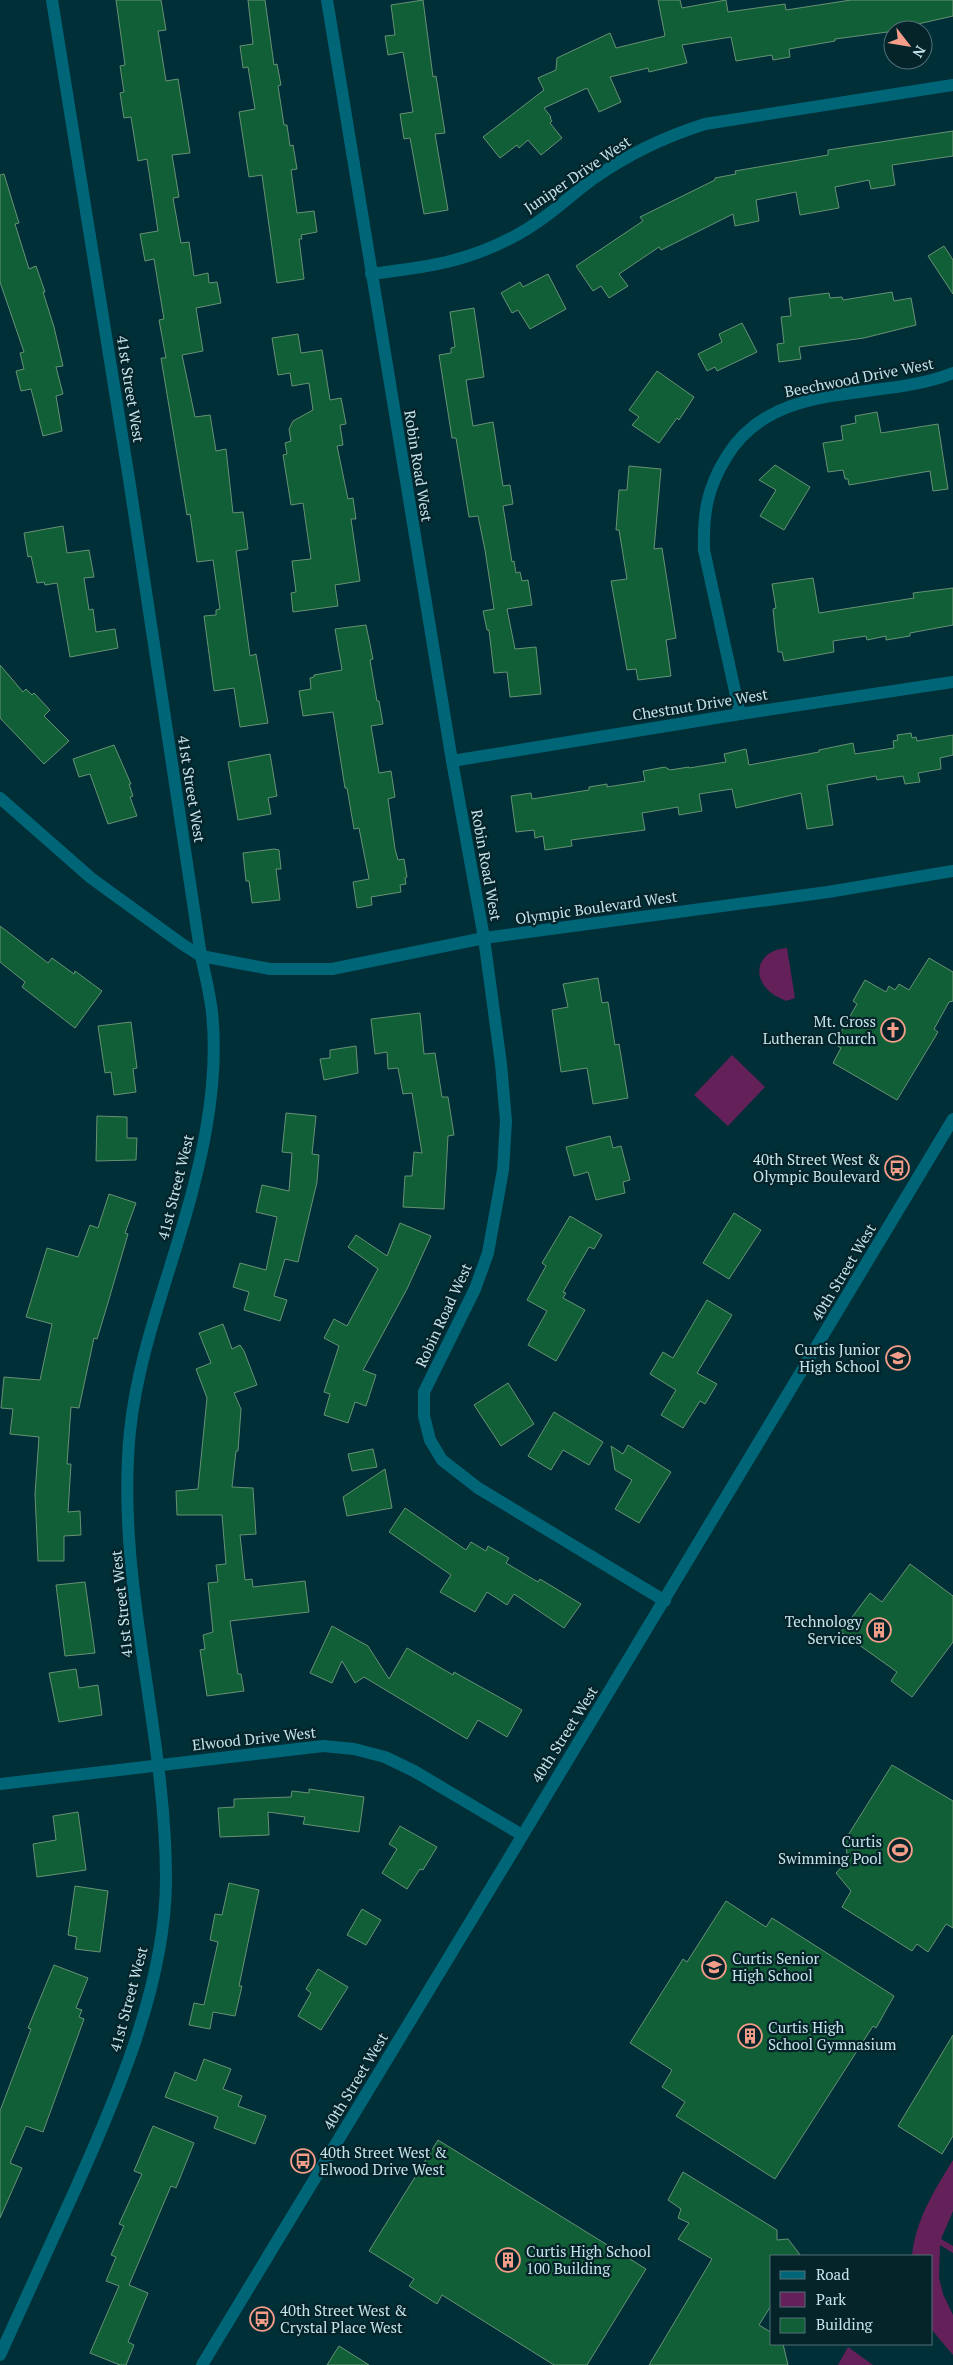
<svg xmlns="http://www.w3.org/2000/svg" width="953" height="2365" font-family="'PT Serif',serif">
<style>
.green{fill:#642059}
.building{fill:#115f37;stroke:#679175}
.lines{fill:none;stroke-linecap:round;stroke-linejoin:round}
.minor{stroke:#067;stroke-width:12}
.labels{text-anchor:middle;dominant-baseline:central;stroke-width:4.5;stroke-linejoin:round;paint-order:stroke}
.street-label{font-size:15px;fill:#c7e3ea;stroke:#04242a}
.poi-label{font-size:15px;fill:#c7e3ea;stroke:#04242a;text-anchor:end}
</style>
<rect width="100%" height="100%" fill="#002f38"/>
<g class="green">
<path d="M787,948L795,998L786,1001C780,998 773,995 769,991C749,972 762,949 787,948Z"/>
<path d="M732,1055L765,1087L728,1126L694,1095Z"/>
<path d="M953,2160V2211L941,2239L953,2246V2253L940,2245L939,2278L943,2294L953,2315V2355L932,2330V2256H912C916,2219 934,2191 953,2160Z"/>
<path d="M848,2347L873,2365H838Z"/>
</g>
<g class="building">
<path d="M116,0H161L166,30L158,31L166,81L178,79L190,153L172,155L179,197L173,198L181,243L189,242L194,276L208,273L209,283L217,282L221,303L196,308L203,351L182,355L195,417L210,415L216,451L226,449L233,513L243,512L248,549L236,551L250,656L256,654L268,723L240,727L234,688L214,691L204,616L216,615V610L220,609L213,560L197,562L190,514L187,515L161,358H166L159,320L164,319L154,259L145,261L140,234L158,231L147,159L138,161L131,117L124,118L120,93L124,92L120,66L125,65Z"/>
<path d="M248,0H265L274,65L277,64L281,85L278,86L284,125H287L290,146L293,145L297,169L291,170L297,213L314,211L317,232L301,235L302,239H299L304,279L277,283L262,175L249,177L239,112L255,109L248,67L243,68L240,46L253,44Z"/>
<path d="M423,0L433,77L436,76L445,133L435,134L448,210L424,214L410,138L404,139L400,114L413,112L403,52L388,55L385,36L395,35L391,5Z"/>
<path d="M658,0H680L682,8L726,0L728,12L785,4L786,10L851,0H953V16L909,26L910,29L835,39V41L789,49L790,57L773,60L772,55L736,61L731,37L682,45L687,63L649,72L648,68L610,77L621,102L599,112L587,88L544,108L551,117L550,118L552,121L550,123L562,138L541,155L528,140L519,148L517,145L500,158L483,137L544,90L538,78L556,70L557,58L610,33L616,48L665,36Z"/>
<path d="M953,131V156L892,165L895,185L871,189L869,180L835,187L839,208L800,215L796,192L756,200L759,221L735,226L733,214L661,250L659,247L619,274L628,286L609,298L601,286L593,291L576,266L643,221L640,217L715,180V178L736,174L735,171L828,155V150Z"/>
<path d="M4,174L19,223L15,224L29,269L36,266L45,292H43L54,327L63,366L56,367L63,394L56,396L62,431L43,436L31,389L21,391L16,371L24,369L20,353L24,352L0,282V175Z"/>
<path d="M944,246L953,260V294L928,256Z"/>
<path d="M548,274L566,309L530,329L518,310L512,313L501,293L520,282L523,287Z"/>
<path d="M892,292L894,301L911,298L916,325L864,338L799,347L801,359L779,362L777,344L784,343L781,317L791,316L789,298L829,293L830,298L842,297L843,300Z"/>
<path d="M474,308L484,377L466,380L473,426L493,422L503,486L510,485L513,504L503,506L512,562L514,561L516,573L520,572L522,581L528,580L532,605L507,609L515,649L536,647L541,694L510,697L507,672L494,673L489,630H487L483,611L494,609L485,550L478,516L469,517L456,438H452L439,355L451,353V348L455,347L450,312Z"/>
<path d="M742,323L757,352L717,371L715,367L707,371L698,354L722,342L719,334Z"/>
<path d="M298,334L301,353L322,350L330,400L341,398L346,424L340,425L343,445L337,446L348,499L353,498L356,519H351L360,581L335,585L338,606L293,612L291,593L296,592L292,561L311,559L303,503L291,505L283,455L287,454L285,443L291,441L289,429L293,421L313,410L309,383L292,386L290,373L278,375L272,338Z"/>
<path d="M657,371L694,397L679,420L677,418L659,443L632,425L639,417L629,410Z"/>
<path d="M877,412L881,433L938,424L948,489L933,491L930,471L849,485L848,479H845L843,470L828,472L823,443L843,440L841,426L856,423L855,416Z"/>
<path d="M775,465L810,487L784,530L760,516L776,490L759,480Z"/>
<path d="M629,466L661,469L654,549L662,548L676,638L666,640L671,676L638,680L636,669L627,670L611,581L627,579L619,530H616L619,490H627Z"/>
<path d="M63,526L67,553L89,550L94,577L84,578L89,610L93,609L96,632L115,629L118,648L70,657L57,583L45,585L44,582L37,583L31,556L28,557L24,533Z"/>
<path d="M813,578L819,613L914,598L913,593L953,588V625L910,633V636L886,640V636L867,640L866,636L833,641L834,652L784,661L782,652H778L775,629L773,609L776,608L772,584Z"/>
<path d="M366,625L373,659L370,660L377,701H379L383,724L371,726L379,773L391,771L395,797L388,799L395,849L398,860L404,859L407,877L405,878L406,884L400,885L401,892L371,897L372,905L357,908L353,882L369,879L359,828L354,829L347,788H345L333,712L303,716L299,691L311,689L310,678L314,677V675L342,670L335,629Z"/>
<path d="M0,665L23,692L26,689L32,695L34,693L50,710L44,716L69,741L44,764L0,718Z"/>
<path d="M911,733L912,738L916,737L917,741L953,735V755L940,758L941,769L918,773L920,782L905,784L903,776L877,780L876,776L827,785L833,825L807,829L801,793L736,808L732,789L699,794L702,811L679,815L678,807L642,813L645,830L571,840L572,846L545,850L543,836L535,838L534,830L516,832L511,796L531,793L532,799L589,790V787L607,784V787L645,781L643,771L665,767L670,770L689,767V768L726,762L724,754L746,749L749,765L819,752V750L853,743L855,754L894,748L893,741L898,740L897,735Z"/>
<path d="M114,745L131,784H129L133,796L130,797L137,816L108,824L90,774L79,777L73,759Z"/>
<path d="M270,754L277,796L268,798L271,814L238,820L228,762Z"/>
<path d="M274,849L279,850L281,869H276L280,900L252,903L249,881H246L243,853Z"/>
<path d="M0,926L48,963L52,958L74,974L75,971L102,991L75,1028L22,987L25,982L0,962Z"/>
<path d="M929,958L953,972V1001L949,1002L934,1029L938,1032L897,1100L833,1063L841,1048L834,1044L857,1004L853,1001L865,980L886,992L889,986L895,990L899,984L909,990Z"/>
<path d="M598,978L602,1003L608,1002L615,1045L619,1044L628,1098L593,1104L587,1068L561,1072L552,1010L568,1007L563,984Z"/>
<path d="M420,1013L424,1054L435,1053L442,1097H448L454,1135L448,1136L444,1209L403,1207L405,1176H412L414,1152L422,1153L412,1093L403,1094L398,1068L388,1069L387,1052L375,1054L371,1019Z"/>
<path d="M131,1022L137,1068L133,1069L136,1092L114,1095L111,1072L105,1073L98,1026Z"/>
<path d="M356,1046L358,1073L324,1080L320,1059L330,1058V1050Z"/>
<path d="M286,1113L316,1116L312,1154L319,1155L317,1182L298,1262L285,1259L274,1296L287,1300L280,1321L244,1310L249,1292L233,1287L240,1263L266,1270L277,1217L256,1212L262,1185L289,1191L292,1153L282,1152Z"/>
<path d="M97,1116L127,1117V1138H137L136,1160L96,1161Z"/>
<path d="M610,1136L613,1148L621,1146L630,1180L623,1182L625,1193L596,1200L588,1172L574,1176L566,1147Z"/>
<path d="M109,1194L136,1203L125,1233L128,1234L107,1306L97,1339L94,1338L79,1408L71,1407L67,1464H71L68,1512L80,1511L81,1535L64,1536V1561H38L35,1494L39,1437L10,1434L13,1409L1,1408L4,1377L40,1380L52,1324L26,1317L47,1248L78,1257L90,1225L98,1228Z"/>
<path d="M734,1213L761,1230L729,1279L703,1263Z"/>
<path d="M570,1216L602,1235L594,1249L589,1247L563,1292L566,1293L563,1298L585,1310L556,1361L528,1345L547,1311L527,1300L546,1266L542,1263Z"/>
<path d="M400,1223L431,1236L407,1289L363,1370L376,1375L366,1406L355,1402L348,1423L324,1415L330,1394L324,1392L339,1346L324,1338L334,1319L347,1326L378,1269L348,1247L356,1235L387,1256Z"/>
<path d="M707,1300L732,1315L697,1373L717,1384L705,1404L700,1401L683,1428L661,1415L676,1390L650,1374L663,1352L673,1358Z"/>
<path d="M223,1324L232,1349L240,1345L244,1351L257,1385L234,1393L241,1409L238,1451H236L232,1487L253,1488L256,1534L240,1535L245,1580L252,1579L253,1587L305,1581L309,1612L230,1621L238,1674H241L244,1691L207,1696L200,1650L205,1649L203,1635L213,1632L208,1583L218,1582L216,1565L226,1564L222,1515H177L176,1491L198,1489L207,1398L196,1369L211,1363L199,1333Z"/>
<path d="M508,1383L534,1424L501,1446L474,1405Z"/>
<path d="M554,1412L603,1442L589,1465L563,1450L551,1470L528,1456Z"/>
<path d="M628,1445L671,1472L639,1523L615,1509L632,1480L615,1470L611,1446L623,1454Z"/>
<path d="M373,1449L377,1467L352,1471L348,1454Z"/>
<path d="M385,1469L392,1508L347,1516L343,1497Z"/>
<path d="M405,1508L466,1550L471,1542L486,1551L488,1546L509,1558L506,1563L538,1582L540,1579L581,1604L564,1628L514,1594L507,1605L487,1592L475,1612L440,1592L451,1575L389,1532Z"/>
<path d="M910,1564L953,1596V1642L912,1697L891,1681L897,1672L841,1632L870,1593L882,1602Z"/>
<path d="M85,1582L95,1653L65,1656L56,1585Z"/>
<path d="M332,1626L368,1646L389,1679L407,1648L453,1675L454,1672L522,1710L507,1737L478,1720L467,1739L364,1677L355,1683L342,1661L332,1683L310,1673Z"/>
<path d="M76,1669L79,1688L98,1685L102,1715L59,1722L49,1673Z"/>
<path d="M892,1765L953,1801V1928L946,1924L928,1952L917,1944L912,1951L842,1907L851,1891L836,1873L848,1860L845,1840Z"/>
<path d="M309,1789L364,1797L359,1832L303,1824L305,1817L268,1812L269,1835L220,1837L218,1808L234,1807V1799L291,1797L292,1791L309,1793Z"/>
<path d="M78,1812L86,1870L37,1877L33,1844L56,1840L53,1816Z"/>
<path d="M400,1826L437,1847L423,1870L420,1869L407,1889L382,1873L397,1849L389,1844Z"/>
<path d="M229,1883L259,1890L239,1986H242L235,2016L213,2012L210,2029L189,2025L194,2003L204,2005L218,1942L210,1940L215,1914L222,1915Z"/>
<path d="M75,1886L108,1891L100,1952L75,1949L77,1937L68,1935Z"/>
<path d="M726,1901L766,1927L772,1918L894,1996L876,2028L873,2026L775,2179L676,2116L685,2102L662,2087L672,2070L630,2043L683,1959L687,1962Z"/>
<path d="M362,1909L381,1920L366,1945L347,1935Z"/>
<path d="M54,1965L88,1978L76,2008L82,2010L79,2017L84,2019L43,2132L26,2126L10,2163L22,2168L0,2218V2111L31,2029L28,2028Z"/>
<path d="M318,1969L348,1987L321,2030L298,2016L311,1993L306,1989Z"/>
<path d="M953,2035V2136L942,2154L898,2126Z"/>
<path d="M204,2059L231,2069L223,2089L242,2096L238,2106L266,2116L255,2144L214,2128L218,2117L165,2097L175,2072L196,2081Z"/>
<path d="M153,2126L194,2143L176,2188L171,2186L129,2285L148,2293L128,2342L134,2345L126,2365H120L90,2353L119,2286L106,2281L116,2257L111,2255L124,2226L119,2224L142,2174L134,2171Z"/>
<path d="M438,2140L646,2269L587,2365H554L442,2295L437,2304L409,2286L414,2279L369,2251Z"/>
<path d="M683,2172L777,2230V2240L788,2239L801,2256H772V2304L759,2325L772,2333V2344H783L788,2365H649L712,2259L678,2239L689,2223L678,2218L681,2209L668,2200Z"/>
<path d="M339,2346L369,2365H327Z"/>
</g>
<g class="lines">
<g class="minor">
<path d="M327,0L452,761L484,938L501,1064L506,1121L503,1170L488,1253L475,1289L424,1392V1416L430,1440L442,1460L478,1488L665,1601"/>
<path d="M371,274C425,267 464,263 513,237C543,222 567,198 593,179C628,154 664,137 705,124L953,85"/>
<path d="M740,714L704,550C703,513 707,488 727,456C776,377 878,403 953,373"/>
<path d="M452,761L740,714L953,682"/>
<path d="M0,798L91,878L182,944L201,956L270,969H332L484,938L828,892L953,871"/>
<path d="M0,1784L323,1746L354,1749L385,1757L414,1771L522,1835"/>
<path d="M0,2355C25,2300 50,2245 75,2190C117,2096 166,1983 166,1879C166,1728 115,1581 130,1431C137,1365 159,1304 178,1241C200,1170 220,1088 212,1013C210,994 205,974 201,956L129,479L52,0"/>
<path d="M202,2365C453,1950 705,1536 953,1119"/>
</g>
</g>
<defs>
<g id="church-ring" transform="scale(1.25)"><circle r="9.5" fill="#04242a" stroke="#f49e89" stroke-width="1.5"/><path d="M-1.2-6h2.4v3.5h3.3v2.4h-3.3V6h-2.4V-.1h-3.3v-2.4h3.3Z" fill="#f49e89"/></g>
<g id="bus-ring" transform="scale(1.25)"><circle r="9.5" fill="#04242a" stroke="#f49e89" stroke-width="1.5"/><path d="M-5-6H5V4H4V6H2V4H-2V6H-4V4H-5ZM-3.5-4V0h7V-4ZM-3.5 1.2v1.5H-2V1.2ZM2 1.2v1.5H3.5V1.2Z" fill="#f49e89"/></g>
<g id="school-ring" transform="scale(1.25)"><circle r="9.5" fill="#04242a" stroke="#f49e89" stroke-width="1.5"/><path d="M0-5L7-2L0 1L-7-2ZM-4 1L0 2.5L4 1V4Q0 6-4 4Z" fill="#f49e89"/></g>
<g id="building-ring" transform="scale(1.25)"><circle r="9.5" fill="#04242a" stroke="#f49e89" stroke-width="1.5"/><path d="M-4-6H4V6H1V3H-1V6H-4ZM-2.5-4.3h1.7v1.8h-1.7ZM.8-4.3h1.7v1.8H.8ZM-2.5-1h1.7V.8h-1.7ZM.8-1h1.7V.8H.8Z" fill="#f49e89"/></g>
<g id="stadium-ring" transform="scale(1.25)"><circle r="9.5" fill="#04242a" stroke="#f49e89" stroke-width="1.5"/><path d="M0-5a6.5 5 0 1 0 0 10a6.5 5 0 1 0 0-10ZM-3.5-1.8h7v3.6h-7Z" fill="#f49e89"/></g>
</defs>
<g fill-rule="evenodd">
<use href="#church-ring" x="893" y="1030"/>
<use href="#bus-ring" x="897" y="1168"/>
<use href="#school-ring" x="898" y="1358"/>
<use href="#building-ring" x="879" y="1630"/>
<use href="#stadium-ring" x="900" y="1850"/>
<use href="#school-ring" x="714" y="1967"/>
<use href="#building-ring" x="750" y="2036"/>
<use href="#bus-ring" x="303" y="2161"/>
<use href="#building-ring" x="508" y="2260"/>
<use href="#bus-ring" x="262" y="2319"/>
</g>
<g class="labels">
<g class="street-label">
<text transform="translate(577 174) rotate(-34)">Juniper Drive West</text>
<text transform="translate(859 377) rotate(-11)">Beechwood Drive West</text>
<text transform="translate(131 389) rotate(81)">41st Street West</text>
<text transform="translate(419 466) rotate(81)">Robin Road West</text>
<text transform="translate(700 704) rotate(-9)">Chestnut Drive West</text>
<text transform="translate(192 789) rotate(81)">41st Street West</text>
<text transform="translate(487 865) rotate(80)">Robin Road West</text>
<text transform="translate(596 907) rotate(-8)">Olympic Boulevard West</text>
<text transform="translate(175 1187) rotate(-76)">41st Street West</text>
<text transform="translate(843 1272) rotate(-59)">40th Street West</text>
<text transform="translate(443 1315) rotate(-65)">Robin Road West</text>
<text transform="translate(121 1604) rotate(-96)">41st Street West</text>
<text transform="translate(564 1734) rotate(-58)">40th Street West</text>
<text transform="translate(254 1738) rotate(-6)">Elwood Drive West</text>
<text transform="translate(128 1999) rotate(-75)">41st Street West</text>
<text transform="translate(355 2081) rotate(-59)">40th Street West</text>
</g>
<g class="poi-label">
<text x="876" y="1021">Mt. Cross<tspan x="876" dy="17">Lutheran Church</tspan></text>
<text x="880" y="1159">40th Street West &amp;<tspan x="880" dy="17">Olympic Boulevard</tspan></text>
<text x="880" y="1349">Curtis Junior<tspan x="880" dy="17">High School</tspan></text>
<text x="862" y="1621">Technology<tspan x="862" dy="17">Services</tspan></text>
<text x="882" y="1841">Curtis<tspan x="882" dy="17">Swimming Pool</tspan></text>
<text x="732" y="1958" text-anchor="start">Curtis Senior<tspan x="732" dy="17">High School</tspan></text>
<text x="768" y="2027" text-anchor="start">Curtis High<tspan x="768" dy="17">School Gymnasium</tspan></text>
<text x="320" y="2152" text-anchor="start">40th Street West &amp;<tspan x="320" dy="17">Elwood Drive West</tspan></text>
<text x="526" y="2251" text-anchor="start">Curtis High School<tspan x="526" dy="17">100 Building</tspan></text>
<text x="280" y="2310" text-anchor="start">40th Street West &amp;<tspan x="280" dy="17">Crystal Place West</tspan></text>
</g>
</g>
<rect x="770" y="2255" width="162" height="90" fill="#04242a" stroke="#527077"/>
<rect x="780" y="2271" width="25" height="8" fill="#006677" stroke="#527077"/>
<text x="816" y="2280" font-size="15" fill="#c7e3ea">Road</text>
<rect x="780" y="2292" width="25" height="15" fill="#642059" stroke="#527077"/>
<text x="816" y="2305" font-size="15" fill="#c7e3ea">Park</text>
<rect x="780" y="2318" width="25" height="15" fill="#115f37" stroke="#527077"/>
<text x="816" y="2330" font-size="15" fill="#c7e3ea">Building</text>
<g transform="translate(908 45) rotate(121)"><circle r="24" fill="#04242a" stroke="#527077"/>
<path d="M0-4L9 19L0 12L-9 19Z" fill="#f49e89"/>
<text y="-8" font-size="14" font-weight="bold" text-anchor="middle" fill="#c7e3ea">N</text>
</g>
</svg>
